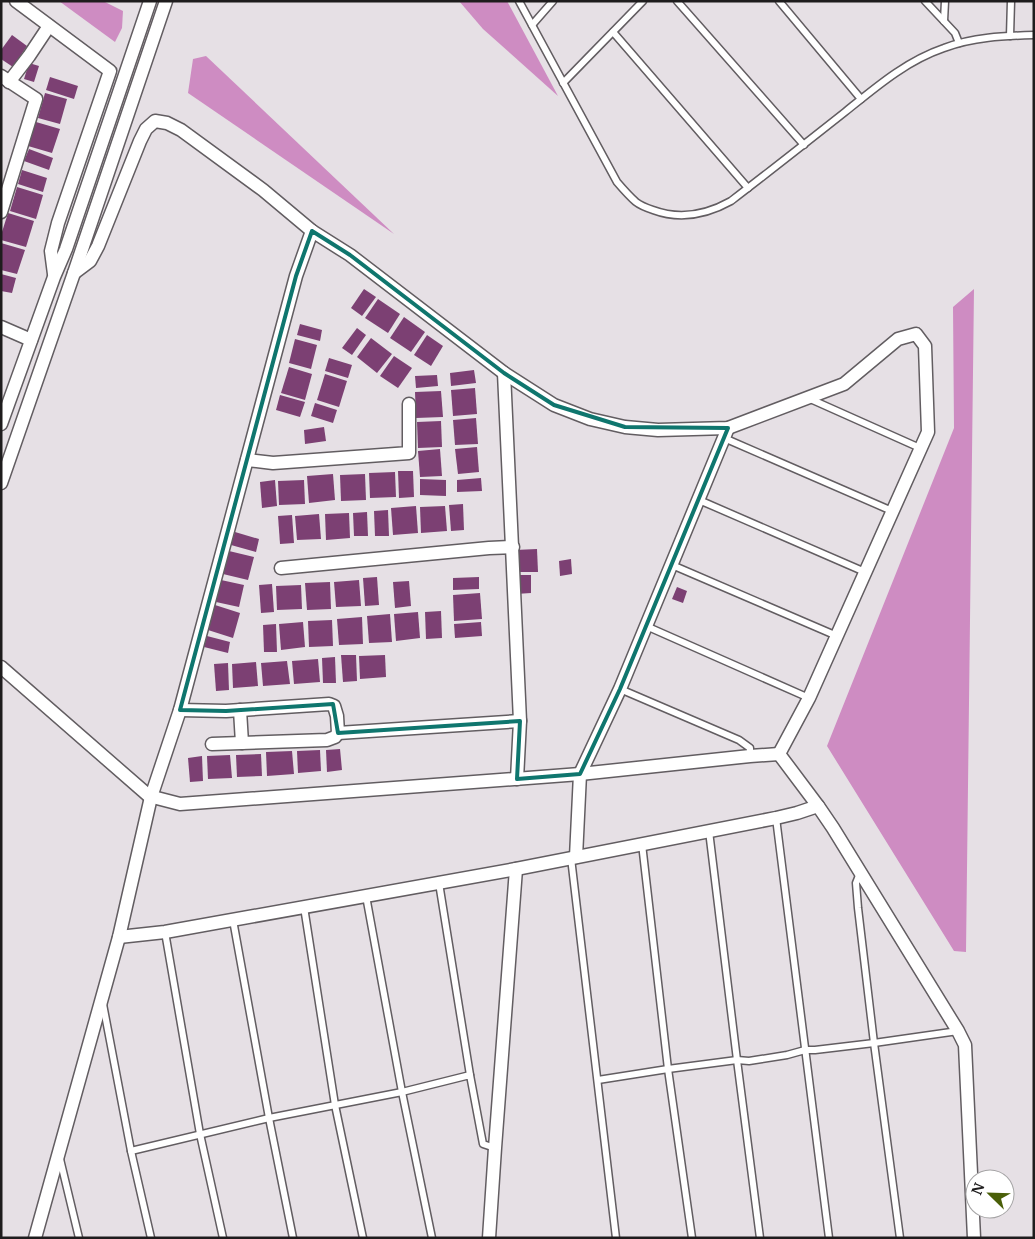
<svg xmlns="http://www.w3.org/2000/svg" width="1035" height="1239" font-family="Merriweather,serif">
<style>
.water{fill:#ce8cc2}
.building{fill:#7c4073}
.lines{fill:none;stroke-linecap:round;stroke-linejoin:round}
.service-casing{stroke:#625d61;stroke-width:9}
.minor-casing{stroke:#625d61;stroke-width:15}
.service{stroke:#fff;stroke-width:6}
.minor{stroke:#fff;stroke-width:12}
.marked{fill:none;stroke:#0f766e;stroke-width:4;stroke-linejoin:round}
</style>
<rect width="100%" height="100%" fill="#e6e0e5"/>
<g class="water">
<path d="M59,1H103L123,11L122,28L115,42Z"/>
<path d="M459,1H507L558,96L483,29Z"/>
<path d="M206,56L394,234L188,93L193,59Z"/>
<path d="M974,289L966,952L954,951L827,746L954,428L953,307Z"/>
</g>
<g class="building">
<path d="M12,35L27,46L13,67L1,59V50Z"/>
<path d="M29,63L39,66L34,82L24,79Z"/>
<path d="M50,77L78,86L74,99L46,90Z"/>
<path d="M45,93L67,99L60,124L38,118Z"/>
<path d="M36,122L60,129L52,153L28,146Z"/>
<path d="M29,149L53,158L49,170L24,161Z"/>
<path d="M22,170L47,178L43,192L18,184Z"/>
<path d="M17,187L43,195L36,219L10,211Z"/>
<path d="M8,213L34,221L26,247L1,240V235Z"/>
<path d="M1,243L25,250L17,274L1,270Z"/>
<path d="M1,274L16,278L12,293L1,291Z"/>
<path d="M364,289L376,297L362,316L351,308Z"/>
<path d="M378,299L400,314L388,333L365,318Z"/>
<path d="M404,317L425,332L411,352L390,338Z"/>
<path d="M300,324L322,330L320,341L297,335Z"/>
<path d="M357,328L366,335L352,355L342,348Z"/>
<path d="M427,335L443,346L431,366L414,355Z"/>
<path d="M371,338L392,354L377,373L357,357Z"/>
<path d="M295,339L317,345L311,369L289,363Z"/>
<path d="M394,356L412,368L398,388L380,376Z"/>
<path d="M329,358L352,365L348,378L325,371Z"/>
<path d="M289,367L312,374L305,400L281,393Z"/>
<path d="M474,370L476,383L451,386L450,373Z"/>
<path d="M325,374L347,381L339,407L317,400Z"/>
<path d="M437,375L438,386L416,388L415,376Z"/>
<path d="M475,388L477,414L453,416L451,390Z"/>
<path d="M441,391L443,417L416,418L415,392Z"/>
<path d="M280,395L305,402L300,417L276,410Z"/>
<path d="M315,403L337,410L333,423L311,416Z"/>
<path d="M476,418L478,444L455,445L453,420Z"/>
<path d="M441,421L442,447L418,448L417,422Z"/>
<path d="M324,427L326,441L305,444L304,430Z"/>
<path d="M477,447L479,472L458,474L455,449Z"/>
<path d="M440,449L442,476L420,477L418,451Z"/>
<path d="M398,471H413L414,497L399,498Z"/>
<path d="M395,472L396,497L370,498L369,473Z"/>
<path d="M333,474L335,500L309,503L307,476Z"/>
<path d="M365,474L366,500L341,501L340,475Z"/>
<path d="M481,478L482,491L457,492V480Z"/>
<path d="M420,479L446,480V496L420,495Z"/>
<path d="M275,480L277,506L262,508L260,482Z"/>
<path d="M304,480L305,504L279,505L278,481Z"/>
<path d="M463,504L464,530L451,531L449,505Z"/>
<path d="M416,506L418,533L393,535L391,508Z"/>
<path d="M445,506L447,531L421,533L420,507Z"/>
<path d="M388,510L389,536H375L374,511Z"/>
<path d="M367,512L368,536H354L353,513Z"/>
<path d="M349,513L350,538L326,540L325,514Z"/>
<path d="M319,514L321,539L297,540L295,516Z"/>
<path d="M292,515L294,543L280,544L278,516Z"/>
<path d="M235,532L259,539L256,552L231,545Z"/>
<path d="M537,549L538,572H515V550Z"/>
<path d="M229,551L254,557L248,580L223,574Z"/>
<path d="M571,559L572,574L560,576L559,561Z"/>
<path d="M516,575H531V593L516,594Z"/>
<path d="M377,577L379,605L365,606L363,578Z"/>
<path d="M479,577V589L453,590V578Z"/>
<path d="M221,580L244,585L239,607L216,602Z"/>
<path d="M359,580L361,606L336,607L334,582Z"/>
<path d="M409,581L411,606L395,608L393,582Z"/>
<path d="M330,582L331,609L307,610L305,583Z"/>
<path d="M272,584L274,612L261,613L259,585Z"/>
<path d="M301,585L302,609L277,610L276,586Z"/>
<path d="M677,587L687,591L683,603L672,599Z"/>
<path d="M480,593L482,619L454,621L453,595Z"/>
<path d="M215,605L240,613L233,638L208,630Z"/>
<path d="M441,611L442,638L426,639L425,612Z"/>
<path d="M418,612L420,638L396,641L394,614Z"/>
<path d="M390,614L392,642L369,643L367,616Z"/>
<path d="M362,617L363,644L339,645L337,619Z"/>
<path d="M332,620L333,646L309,647L308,621Z"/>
<path d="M303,622L305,647L281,650L279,624Z"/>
<path d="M481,622L482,636L455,638L454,624Z"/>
<path d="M276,624L277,652H264L263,625Z"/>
<path d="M207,636L230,642L228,653L204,647Z"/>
<path d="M341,655H356L357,681L343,682Z"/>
<path d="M385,655L386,677L360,679L359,656Z"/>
<path d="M335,657L336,683H323L322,658Z"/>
<path d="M318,659L320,682L294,684L292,661Z"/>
<path d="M287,661L290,684L263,686L261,663Z"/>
<path d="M256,662L258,686L233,688L232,664Z"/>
<path d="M228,663L229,690L216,691L214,664Z"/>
<path d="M340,749L342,770L327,772L326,750Z"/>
<path d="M320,750L321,771L298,773L297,751Z"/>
<path d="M292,751L294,774L267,776L266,752Z"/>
<path d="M261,754L262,776L237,777L236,755Z"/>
<path d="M230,755L232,778L208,779L207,756Z"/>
<path d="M202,756L203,781L190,782L188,758Z"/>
</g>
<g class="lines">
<g class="service-casing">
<g id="service">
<path d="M519,1L617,182C623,189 629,196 636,202C641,206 647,208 653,210C680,220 706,215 731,201C769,172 807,142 845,112C876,87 906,61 944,48C973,37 1003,36 1034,35"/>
<path d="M677,1L804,145"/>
<path d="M779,1L861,99"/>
<path d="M925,1L955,33L959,43"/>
<path d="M944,21L945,1"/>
<path d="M532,25L553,1"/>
<path d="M613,32L748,188"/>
<path d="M1010,36L1011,1"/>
<path d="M563,83L643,1"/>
<path d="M808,398L920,448"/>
<path d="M724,438L892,511"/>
<path d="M699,500L865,572"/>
<path d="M672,565L837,636"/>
<path d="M646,626L809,698"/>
<path d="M620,689L739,740L750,748V756"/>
<path d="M776,818L829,1238"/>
<path d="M709,831L737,1060L760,1238"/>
<path d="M642,844L668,1069L692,1238"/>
<path d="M571,858L616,1238"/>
<path d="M860,873L856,883L858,908L874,1043L900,1238"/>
<path d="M439,883L470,1075"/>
<path d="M366,896L402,1092L432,1238"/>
<path d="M304,907L335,1105L363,1238"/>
<path d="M233,920L269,1118L293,1238"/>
<path d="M165,932L200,1134L223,1238"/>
<path d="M103,1004L131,1151L151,1238"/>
<path d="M598,1080L668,1069L737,1060L749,1061L787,1055L805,1050H815L874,1043L958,1031"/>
<path d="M131,1151L269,1118L402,1092L470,1075L483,1144L495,1148"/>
<path d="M60,1159L79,1238"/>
</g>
</g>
<g class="minor-casing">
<g id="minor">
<path d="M16,1L110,71L58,223L51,251L54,274"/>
<path d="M1,76L36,99L1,212"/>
<path d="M9,82L29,56L49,26"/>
<path d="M74,273L90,261L98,246L140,141L146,129L155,121L167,123L181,130L263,190L312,231L350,255L504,373L554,405L590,419L625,427L658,430L728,428L844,384L898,339L916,334L925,346L928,432L809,698L779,754"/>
<path d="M1,327L31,340"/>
<path d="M504,373L520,721L517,779"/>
<path d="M1,424L54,277L66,249L150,1"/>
<path d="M247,460L273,463L409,453V404"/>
<path d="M1,483L74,273L166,1"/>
<path d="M281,568L489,548L513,547"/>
<path d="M1,667L149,796L180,804L580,774L750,756L779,754"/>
<path d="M180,710L226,711L329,704L334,706L337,716L338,733L335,737L327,740L212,744"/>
<path d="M240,710L242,743"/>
<path d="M338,733L520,721"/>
<path d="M779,754L818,806L833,828L958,1031L965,1045L974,1238"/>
<path d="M576,857L580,774L620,689L728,428"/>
<path d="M119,937L165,932L516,869L776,818L797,813L818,806"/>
<path d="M35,1238L119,937L151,797L180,710L296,276L312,231"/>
<path d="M489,1238L495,1148L516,869"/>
</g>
</g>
<use href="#service" class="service"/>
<use href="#minor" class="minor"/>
</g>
<path class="marked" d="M312,231L350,255L504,373L554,405L625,427L728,428L620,689L580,774L517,779L520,721L338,733L333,704L226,711L180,710L296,276Z"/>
<rect width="1035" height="1239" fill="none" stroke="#1e1c1d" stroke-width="5"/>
<g transform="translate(990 1194) rotate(293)"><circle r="24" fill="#ffffff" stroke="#a5a4a5"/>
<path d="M0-4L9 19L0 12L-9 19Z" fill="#4a5f08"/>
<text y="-8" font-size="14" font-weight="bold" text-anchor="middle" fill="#1e1c1d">N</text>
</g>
</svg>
